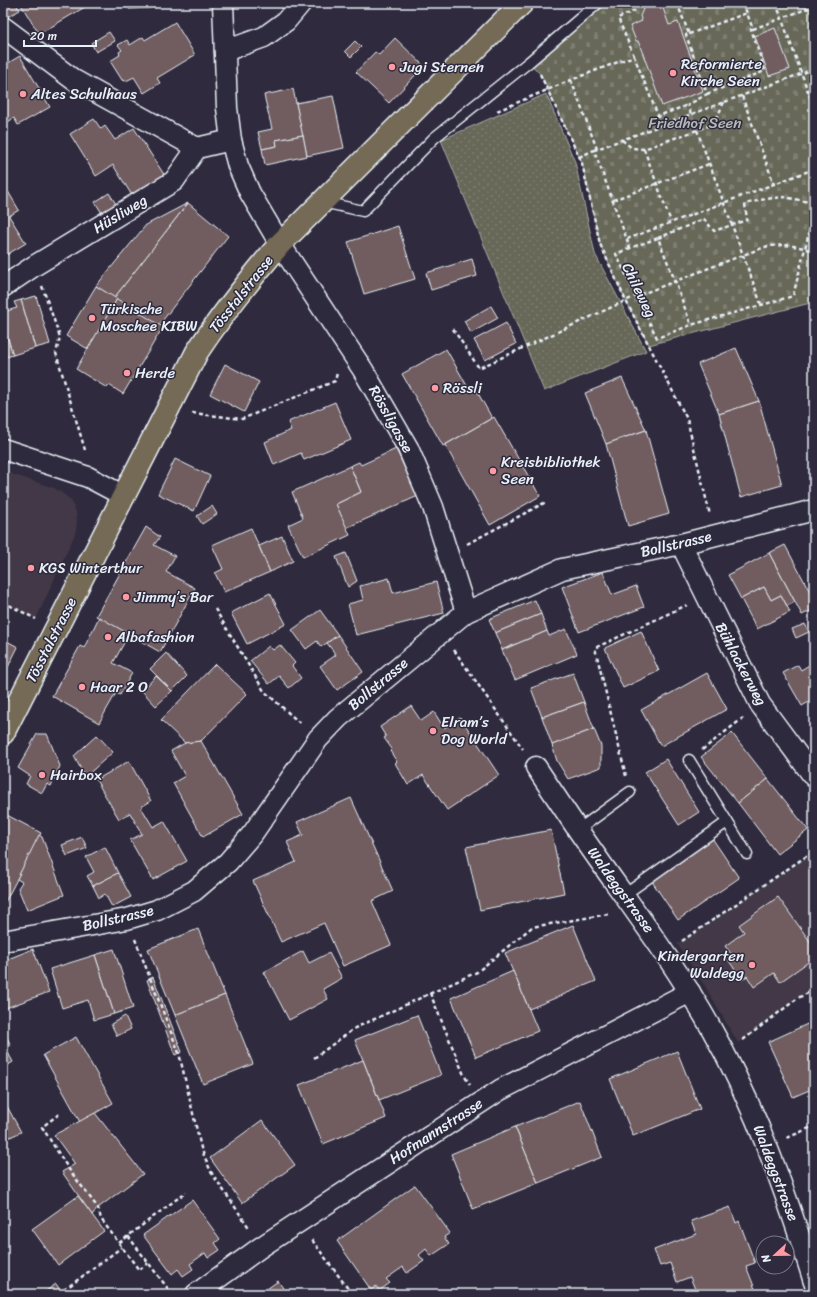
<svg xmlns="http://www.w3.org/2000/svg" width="817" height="1297" font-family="Sriracha,sans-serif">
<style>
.built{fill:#433947}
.grass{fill:url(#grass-dots);stroke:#a8aca8}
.cemetery{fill:url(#cemetery-stones);stroke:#a8aca8}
.building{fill:#715c5f;stroke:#e8f1f8}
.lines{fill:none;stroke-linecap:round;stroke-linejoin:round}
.lane-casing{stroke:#e8f1f8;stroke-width:13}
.street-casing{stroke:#e8f1f8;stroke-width:23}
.primary-casing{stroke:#e8f1f8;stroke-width:25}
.path{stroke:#e8f1f8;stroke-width:2.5;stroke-dasharray:4 3;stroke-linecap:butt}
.lane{stroke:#2f2a3d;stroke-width:10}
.street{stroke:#2f2a3d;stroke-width:20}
.primary{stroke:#746b55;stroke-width:22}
.poi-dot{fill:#ff9aa2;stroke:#2f2a3d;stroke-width:1.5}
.labels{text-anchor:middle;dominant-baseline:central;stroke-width:3;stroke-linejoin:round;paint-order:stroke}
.poi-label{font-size:15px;fill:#e8f1f8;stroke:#2f2a3d;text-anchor:start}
.park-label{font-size:15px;fill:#b4bab8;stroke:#2f2a3d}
.street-label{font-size:15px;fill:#e8f1f8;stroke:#2f2a3d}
</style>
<defs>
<pattern id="grass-dots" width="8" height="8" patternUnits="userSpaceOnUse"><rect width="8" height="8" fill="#676759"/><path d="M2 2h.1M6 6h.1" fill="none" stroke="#7d7d72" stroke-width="1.8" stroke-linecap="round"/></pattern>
<pattern id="cemetery-stones" width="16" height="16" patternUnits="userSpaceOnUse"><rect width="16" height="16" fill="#676759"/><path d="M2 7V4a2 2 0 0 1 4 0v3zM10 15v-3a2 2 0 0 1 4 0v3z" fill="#7d7d72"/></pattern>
</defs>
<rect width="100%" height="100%" fill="#2f2a3d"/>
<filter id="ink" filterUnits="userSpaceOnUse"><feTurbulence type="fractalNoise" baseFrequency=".025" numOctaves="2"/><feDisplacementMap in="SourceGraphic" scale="8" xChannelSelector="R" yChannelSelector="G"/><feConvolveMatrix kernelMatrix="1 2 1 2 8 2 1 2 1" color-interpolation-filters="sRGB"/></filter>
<g filter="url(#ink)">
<g class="built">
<path d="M3,471L54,488L62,493L71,500L76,512L77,523L75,534L36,619L3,602Z"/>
<path d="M814,851V990L798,998L738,1043L705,986L677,944Z"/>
</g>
<path class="grass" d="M546,94L575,162L595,254L646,351L544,391L441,140Z"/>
<path class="cemetery" d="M598,3H814V302L649,345L626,301L600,244L582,163L541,75L529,62Z"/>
<g class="building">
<path d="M14,3H15L20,10L7,17L3,9Z"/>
<path d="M20,3H89L90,4L39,34Z"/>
<path d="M128,3H149L150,8L129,9Z"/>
<path d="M653,4L663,8L669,25L678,22L703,91L662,106L643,54L638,41H636L630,26L642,21L640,16L644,7Z"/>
<path d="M175,22L195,55L157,78L160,83L144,93L134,77L126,81L122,80L110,61L120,55L119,52L122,50L118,45L127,40L130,45L143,37L145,40Z"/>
<path d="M775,28L790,69L769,76L755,36Z"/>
<path d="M109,32L115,41L96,52L91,43Z"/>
<path d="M395,38L424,66L389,103L356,72L375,52L379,55Z"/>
<path d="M355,41L361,47L351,57L345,51Z"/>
<path d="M20,56L50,107L18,125L14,118L3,125V81H4L3,78V66Z"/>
<path d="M293,89L303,135L276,140L277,146L262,149L258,132L272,129L264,95Z"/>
<path d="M333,96L344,148L307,156L296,103Z"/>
<path d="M94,119L101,129L105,126L115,140L134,128L165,176L133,197L113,165L96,176L70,134Z"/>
<path d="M303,135L307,156L265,165L262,149L277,146L276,140Z"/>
<path d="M3,183L19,210L9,216L26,243L3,257Z"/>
<path d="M109,193L116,204L102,213L95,202Z"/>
<path d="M188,203L228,236L159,325L114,298Z"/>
<path d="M188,203L114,298L96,286L146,225Z"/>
<path d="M398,226L415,279L364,294L348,242Z"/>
<path d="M472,259L477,276L431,290L426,273Z"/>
<path d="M96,286L117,299L88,349L66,336Z"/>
<path d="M36,296L50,344L35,348L21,300Z"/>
<path d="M117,299L163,327L123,394L109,385L107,388L76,369Z"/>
<path d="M21,300L35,348L13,355L6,333L3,334V312L17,308L14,302Z"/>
<path d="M491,306L498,318L471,333L464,321Z"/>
<path d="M506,323L516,344L485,360L474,340Z"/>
<path d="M6,333L13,355L3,358V334Z"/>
<path d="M736,348L759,401L719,414L698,364Z"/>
<path d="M446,349L470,391L475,388L492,418L443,446L402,374Z"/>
<path d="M225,364L259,382L244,412L210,394Z"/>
<path d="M622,378L646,430L606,444L585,393Z"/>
<path d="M759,401L782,485L741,497L719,414Z"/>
<path d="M335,402L351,440L304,460L301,453L274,465L265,442L291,430L288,422Z"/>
<path d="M494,417L540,496L490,525L445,445Z"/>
<path d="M646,430L669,514L628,526L606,444Z"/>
<path d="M396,449L418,496L346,528L336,504L361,492L350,466L359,462L361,465Z"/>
<path d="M175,459L210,476L194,511L158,494Z"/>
<path d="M350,466L361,492L336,504L350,535L303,557L288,525L303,518L292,492Z"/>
<path d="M212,506L217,514L202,524L197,516Z"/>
<path d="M146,527L160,537L154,545L175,556L166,572L195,588L160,652L96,616Z"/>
<path d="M251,528L270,572L224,592L215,573L223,569L212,545Z"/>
<path d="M282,536L293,561L270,572L259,546Z"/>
<path d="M785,545L810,592L814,590V609L802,615L769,553Z"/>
<path d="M346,553L357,581L348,587L336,557Z"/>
<path d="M769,553L795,602L787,606L781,595L771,600L764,587L741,599L728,575Z"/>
<path d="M603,572L612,595L636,586L644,607L579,632L562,587Z"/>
<path d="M389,578L393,593L436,582L444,613L356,635L348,604L363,600L360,586Z"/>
<path d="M764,587L771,600L781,595L790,612L757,629L741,599Z"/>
<path d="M270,593L286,624L247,644L231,613Z"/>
<path d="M535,600L541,614L495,633L489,619Z"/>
<path d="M320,610L338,635L321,647L317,641L306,649L292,630Z"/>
<path d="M541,614L547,631L502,650L495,633Z"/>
<path d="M99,617L129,634L113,663L132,673L120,695L116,693L99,723L52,696L80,646L84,648Z"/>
<path d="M805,624L809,632L796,638L792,629Z"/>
<path d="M566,629L577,654L515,680L502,650L547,631L549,636Z"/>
<path d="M641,631L659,671L623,688L605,648Z"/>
<path d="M338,635L363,672L337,690L320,666L336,655L327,643Z"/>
<path d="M3,639L18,647L3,677Z"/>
<path d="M280,645L295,663L292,666L301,678L289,688L279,676L269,684L250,661L269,646L273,650Z"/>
<path d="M166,653L187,676L172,691L150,669Z"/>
<path d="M814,662V699L802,706L783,673L798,665L801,670Z"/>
<path d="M215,664L247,694L201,741L185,743L161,720Z"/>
<path d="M573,673L584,702L542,717L531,688Z"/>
<path d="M707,673L727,709L661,746L641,710Z"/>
<path d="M156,676L172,691L156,706L142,691Z"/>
<path d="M584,702L594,729L552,745L542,717Z"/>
<path d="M411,706L421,721L434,712L444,728L460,717L499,775L447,810L423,775L408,785L395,763L397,762L390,751L392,749L384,738L386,737L380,727Z"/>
<path d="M594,729L601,746V767L568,779L557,761L552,745Z"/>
<path d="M732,733L768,779L738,803L701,757Z"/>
<path d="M37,734H47L60,766L51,786L47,784L42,793L26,784L30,776L18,768Z"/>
<path d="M97,735L113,752L85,777L74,756Z"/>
<path d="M201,741L243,814L203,837L173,783L185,776L171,751L185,743Z"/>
<path d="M666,759L699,812L679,825L645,772Z"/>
<path d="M129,761L151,801L141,807L153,827L164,821L187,861L153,880L130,840L142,834L130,813L119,819L96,780Z"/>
<path d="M768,779L808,830L777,854L738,803Z"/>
<path d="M351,798L393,891L372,901L391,945L343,966L324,923L281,942L253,881L296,862L287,842L303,835L297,822Z"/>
<path d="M3,813L41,833L3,906Z"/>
<path d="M551,830L564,893L480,910L466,847Z"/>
<path d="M39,835L42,837L64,895L27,910L18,888L22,882L17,879Z"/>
<path d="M82,837L87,848L67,856L62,845Z"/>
<path d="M712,838L739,878L678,920L651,880Z"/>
<path d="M105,847L118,873L93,886L87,876L94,872L86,857Z"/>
<path d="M118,873L131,897L112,907L105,894L99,898L93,886Z"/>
<path d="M778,897L814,947V958L780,982L774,973L754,987L747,976L742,980L727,958L732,955L725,946L744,932L739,925Z"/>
<path d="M573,925L596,981L529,1009L505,953Z"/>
<path d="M198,929L225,995L175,1015L148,949Z"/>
<path d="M33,949L49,992L3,1009V961Z"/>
<path d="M114,949L133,1008L114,1014L95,955Z"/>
<path d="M303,951L309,963L329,953L342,978L323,989L328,999L289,1020L264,972Z"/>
<path d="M95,955L114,1014L94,1020L88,1000L62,1008L50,969Z"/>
<path d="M513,971L538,1031L476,1057L451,998Z"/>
<path d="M153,977L182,1052L175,1055L147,980Z"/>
<path d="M225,995L253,1064L203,1084L175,1015Z"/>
<path d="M417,1015L441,1075L379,1100L355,1040Z"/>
<path d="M125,1016L131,1029L117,1036L111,1024Z"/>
<path d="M814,1021V1088L793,1097L768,1042Z"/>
<path d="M3,1031L11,1045L6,1049L13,1062L3,1068Z"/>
<path d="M76,1037L113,1103L80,1122L43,1055Z"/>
<path d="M677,1051L700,1109L633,1136L610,1079Z"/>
<path d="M363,1060L386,1118L323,1144L299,1085Z"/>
<path d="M3,1099L21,1132L8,1138L3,1127Z"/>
<path d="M580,1101L602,1157L538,1183L515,1127Z"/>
<path d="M95,1113L143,1174L98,1208L92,1215L62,1172L75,1164L54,1135Z"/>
<path d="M262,1120L295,1165L242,1203L210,1158Z"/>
<path d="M515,1127L538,1183L473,1209L451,1154Z"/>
<path d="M415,1185L450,1233L444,1237L449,1244L431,1256L426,1249L419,1255L424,1261L407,1273L403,1267L386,1279L390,1283L379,1291L376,1286L371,1290L337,1241Z"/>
<path d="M78,1196L104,1231L58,1265L32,1229Z"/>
<path d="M192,1200L220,1239L215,1243L220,1250L208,1258L205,1253L190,1264L193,1269L183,1276L178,1269L172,1274L143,1235Z"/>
<path d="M730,1207L736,1223L739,1221L755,1263L746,1266L757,1294H697L690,1277L677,1282L670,1263L660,1266L654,1250L696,1234L691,1221Z"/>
<path d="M278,1281L287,1294H260Z"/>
<path d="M56,1284L63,1294H42Z"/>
</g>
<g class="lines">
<g class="lane-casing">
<g id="lane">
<path d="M323,202L363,211L434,138L529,62L598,3"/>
<path d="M689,760L747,854"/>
<path d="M578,830L630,792"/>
<path d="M624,895L727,822"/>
</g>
</g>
<g class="street-casing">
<g id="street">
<path d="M223,3L227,108L231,140L238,166L250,193L280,244L363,370L408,448L433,507L466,612"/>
<path d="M3,27L74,80L197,148"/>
<path d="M225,51L264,37L286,21L301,3"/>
<path d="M3,287L34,266L174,181L197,148L231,140"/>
<path d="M3,449L88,477L124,496"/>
<path d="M681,544L760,704L814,777"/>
<path d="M536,767C550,788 564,809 578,830C623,896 672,958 711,1028C756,1108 787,1195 814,1282"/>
<path d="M3,941L127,919L157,910L194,891L228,862L253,833L318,739L338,718L466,612L562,569L681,544L814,510"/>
<path d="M196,1294L261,1247L500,1090L690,992"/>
</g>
</g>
<g class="primary-casing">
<path id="primary" d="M3,733L197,352C222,314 250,279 280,244L522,3"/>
</g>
<g class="path">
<path d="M677,3L689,34L686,35L707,94L688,105L691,114"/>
<path d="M776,3L814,108"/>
<path d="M753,29L814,6"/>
<path d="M689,34L747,13"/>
<path d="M634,56L618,18L634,11L641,3"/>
<path d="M540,74L582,163L600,244L626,301L687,419L710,515"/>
<path d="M571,80L597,149L814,69"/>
<path d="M707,94L765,71L751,29H753L743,3"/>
<path d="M742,96L774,184"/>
<path d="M497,111L571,80L634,56L658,116L688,105"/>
<path d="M697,130L761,304"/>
<path d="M622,140L632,148L644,149L714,124L724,102"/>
<path d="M597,149L594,150L630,248L658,238L675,281L691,325"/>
<path d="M644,149L671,222"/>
<path d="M579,157L594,150"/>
<path d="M613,200L709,164"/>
<path d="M658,238L704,219L714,231L747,220L745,204L765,199L784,197L814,203"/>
<path d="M627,239L814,169"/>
<path d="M630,248L616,254L657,338L691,325L793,296L814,213"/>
<path d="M42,286L60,337L56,353L85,450"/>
<path d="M453,329L479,368L634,297L743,255L768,246L788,245L805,248L814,252"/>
<path d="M192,413L242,419L335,381L337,373"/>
<path d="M467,544L546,502"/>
<path d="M3,602L36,619"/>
<path d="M215,609L264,691L301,724"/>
<path d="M454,650L523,749"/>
<path d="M702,750L743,718"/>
<path d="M626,776L595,648L687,605"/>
<path d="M135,939L179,1053L201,1148L211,1172L250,1229"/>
<path d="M682,941L814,851"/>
<path d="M430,993L464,1075L470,1085"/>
<path d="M743,1040L798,998L814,990"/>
<path d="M314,1058L355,1028L477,972L532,927L609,914"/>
<path d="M59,1114L42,1127L68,1168L98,1208L101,1219L139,1270L148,1263"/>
<path d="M787,1138L814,1126"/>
<path d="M128,1236L172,1294"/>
<path d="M312,1240L352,1294"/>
<path d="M119,1243L186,1192"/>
<path d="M64,1290L122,1247"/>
</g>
<use href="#lane" class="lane"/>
<use href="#street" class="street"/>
<use href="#primary" class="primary"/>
</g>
</g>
<g class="poi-dot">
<circle cx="392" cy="67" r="4"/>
<circle cx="673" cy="73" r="4"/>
<circle cx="23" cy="94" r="4"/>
<circle cx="92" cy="318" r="4"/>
<circle cx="127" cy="373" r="4"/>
<circle cx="435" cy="388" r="4"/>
<circle cx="493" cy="471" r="4"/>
<circle cx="31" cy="568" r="4"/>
<circle cx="126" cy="597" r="4"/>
<circle cx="108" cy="637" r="4"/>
<circle cx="82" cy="687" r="4"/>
<circle cx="433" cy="731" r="4"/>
<circle cx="42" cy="775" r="4"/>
<circle cx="752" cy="965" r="4"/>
</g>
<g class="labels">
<g class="poi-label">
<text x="681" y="64">Reformierte<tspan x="681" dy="17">Kirche Seen</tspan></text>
<text x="400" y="67">Jugi Sternen</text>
<text x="31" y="94">Altes Schulhaus</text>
<text x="100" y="309">Türkische<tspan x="100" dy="17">Moschee KIBW</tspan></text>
<text x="135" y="373">Herde</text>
<text x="443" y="388">Rössli</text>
<text x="501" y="462">Kreisbibliothek<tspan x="501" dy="17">Seen</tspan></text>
<text x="39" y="568">KGS Winterthur</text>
<text x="134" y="597">Jimmy’s Bar</text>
<text x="116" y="637">Albafashion</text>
<text x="90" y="687">Haar 2 O</text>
<text x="441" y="722">Elram’s<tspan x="441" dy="17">Dog World</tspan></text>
<text x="50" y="775">Hairbox</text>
<text x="744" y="956" text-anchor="end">Kindergarten<tspan x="744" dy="17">Waldegg</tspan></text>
</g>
<g class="park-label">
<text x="695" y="123">Friedhof Seen</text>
</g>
<g class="street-label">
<text transform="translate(120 214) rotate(-31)">Hüsliweg</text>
<text transform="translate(639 290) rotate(64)">Chileweg</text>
<text transform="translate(241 294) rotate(-52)">Tösstalstrasse</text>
<text transform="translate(391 419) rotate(61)">Rössligasse</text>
<text transform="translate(676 544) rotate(-13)">Bollstrasse</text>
<text transform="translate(51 640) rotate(-63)">Tösstalstrasse</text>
<text transform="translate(741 664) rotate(62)">Bühlackerweg</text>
<text transform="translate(378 684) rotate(-40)">Bollstrasse</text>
<text transform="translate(621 890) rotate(54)">Waldeggstrasse</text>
<text transform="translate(118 918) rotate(-13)">Bollstrasse</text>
<text transform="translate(436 1131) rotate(-33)">Hofmannstrasse</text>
<text transform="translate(776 1173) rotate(69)">Waldeggstrasse</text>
</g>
</g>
<rect width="817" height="1297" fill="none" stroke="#2f2a3d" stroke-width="16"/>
<rect x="8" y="8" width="801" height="1281" fill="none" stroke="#e8f1f8" stroke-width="1.5" filter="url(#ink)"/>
<g transform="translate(775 1255) rotate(248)"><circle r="19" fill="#2f2a3d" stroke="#797a88"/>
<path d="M0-3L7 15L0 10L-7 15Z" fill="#ff9aa2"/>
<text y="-6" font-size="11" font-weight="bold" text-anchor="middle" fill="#e8f1f8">N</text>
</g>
<path d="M24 40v6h72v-6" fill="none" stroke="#e8f1f8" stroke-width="2"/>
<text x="30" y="40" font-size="12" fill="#e8f1f8" stroke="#2f2a3d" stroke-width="3" paint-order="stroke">20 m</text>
</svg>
